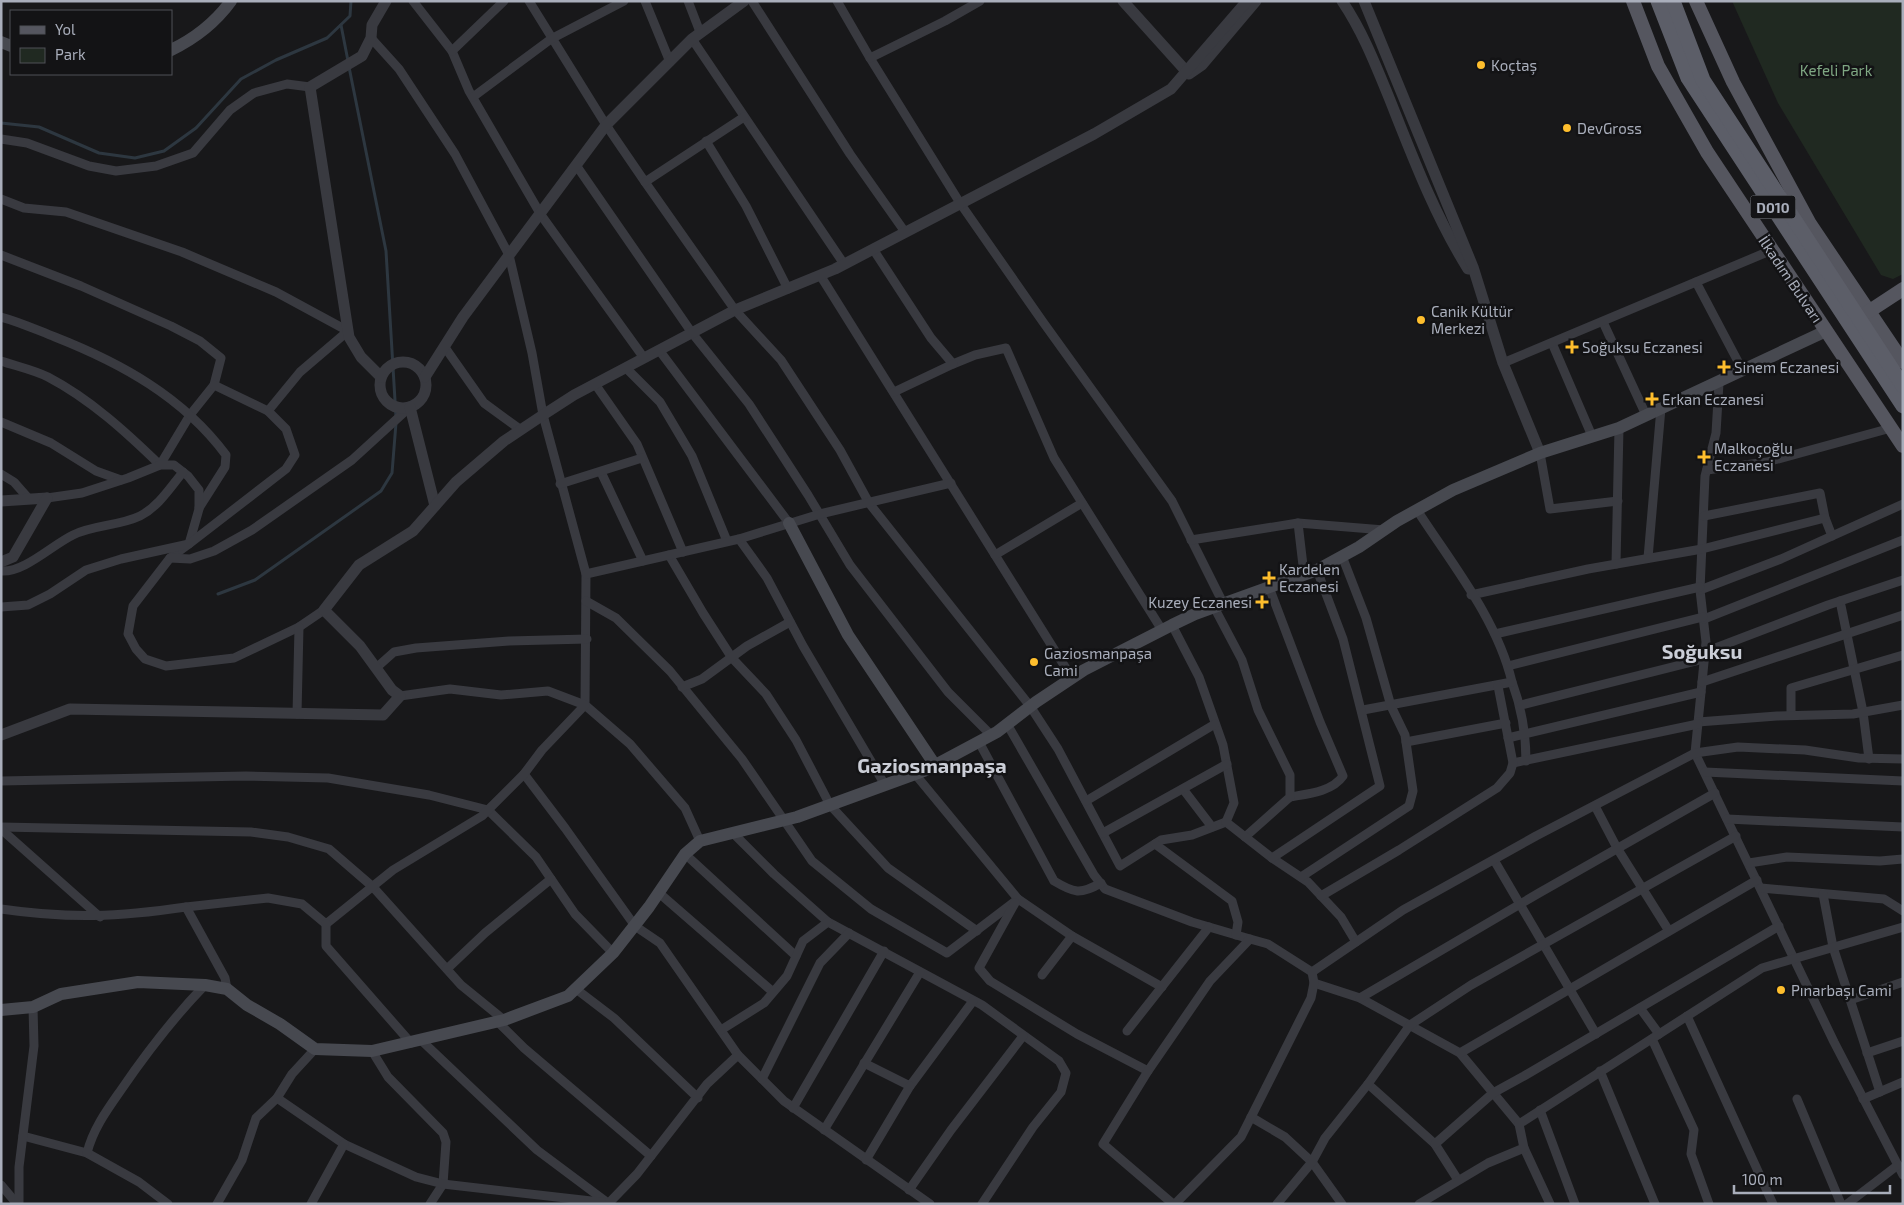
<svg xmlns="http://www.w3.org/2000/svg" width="1904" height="1205" font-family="'Exo 2',sans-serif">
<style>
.green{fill:#202921}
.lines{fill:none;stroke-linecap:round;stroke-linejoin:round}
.stream{stroke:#2d3740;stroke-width:3}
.minor{stroke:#393a40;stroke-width:9}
.tertiary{stroke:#393a40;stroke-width:11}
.secondary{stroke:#474950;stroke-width:12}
.primary{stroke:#55565f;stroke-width:14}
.trunk{stroke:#5c5e68;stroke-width:15}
.poi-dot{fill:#febe2d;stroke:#131315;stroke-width:2}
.labels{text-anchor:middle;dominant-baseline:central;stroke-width:5;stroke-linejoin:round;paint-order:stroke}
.shield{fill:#131315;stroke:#7c8089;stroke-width:1}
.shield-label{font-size:14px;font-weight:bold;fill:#a9aebb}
.poi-label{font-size:15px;fill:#a9aebb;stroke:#131315;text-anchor:start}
.park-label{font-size:15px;fill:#7fa783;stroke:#131315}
.street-label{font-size:15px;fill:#a9aebb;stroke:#131315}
.district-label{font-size:20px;font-weight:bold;fill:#cbced7;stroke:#131315}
</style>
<rect width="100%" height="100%" fill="#18181a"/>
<path class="green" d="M1732,1H1903V274L1893,279L1881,275L1778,103Z"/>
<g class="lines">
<g class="stream">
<path d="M341,25L348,61"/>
<path d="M349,67L386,251L396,417"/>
<path d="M1,123L39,127L99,153L135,158L164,151L196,128L241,79L276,60L327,38L350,16L351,1"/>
<path d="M218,594L255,580L381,491L392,473L396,423"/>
</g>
<g class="minor">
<path d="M413,1L452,51L469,91L541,215L644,358"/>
<path d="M529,1L606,125L645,182L735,310L781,360L840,450L869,503L1030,706L1058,749L1120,866L1161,840L1192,835L1226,822"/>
<path d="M645,1L670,62"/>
<path d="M688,1L700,32"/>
<path d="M752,1L850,154L905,232"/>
<path d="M837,1L870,58L960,203L1043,322L1172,501L1223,603"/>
<path d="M371,38L399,69L455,154L509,255L532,353L543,415L586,574L585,705L630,744L685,808L700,841"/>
<path d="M692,39L844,264"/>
<path d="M452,51L504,1"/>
<path d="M870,58L945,21L980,1"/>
<path d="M473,97L551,39L624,1"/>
<path d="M1,139L27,143L89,166L116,171L156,166L193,153L230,110L254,93L287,84L310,87"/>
<path d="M706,141L746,206L788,289"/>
<path d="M576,165L692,333L749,404L808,495L850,565L948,692L991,735"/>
<path d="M645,182L744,117"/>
<path d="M1,199L24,208L66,212L182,252L276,292L348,331L300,372L268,411"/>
<path d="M873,249L931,338L953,364L975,355L1006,348L1054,458L1162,630"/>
<path d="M1,255L81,286L171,326L200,341L221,358L214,385L190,415L160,465C126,432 90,399 48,377C34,370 16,366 1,361"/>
<path d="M820,275L1072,678"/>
<path d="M1696,282L1743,371"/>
<path d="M1,317C20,322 37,330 55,337C121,363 183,397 226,455L225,467L199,508"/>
<path d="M1603,322L1646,415"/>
<path d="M1552,343L1592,436"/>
<path d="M444,346L484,403L521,430"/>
<path d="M659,350L789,523"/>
<path d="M1503,363L1772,250"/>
<path d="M626,368L660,402L692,456L727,541"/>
<path d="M1719,383L1716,433L1705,476L1700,590L1706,642L1695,753L1834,1042L1903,1175"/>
<path d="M595,384L637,444L683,552"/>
<path d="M894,392L953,364"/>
<path d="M1,422L51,443L96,471L121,480"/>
<path d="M1540,453L1550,509L1618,501"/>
<path d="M1707,470L1767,462L1891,428"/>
<path d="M601,472L643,561"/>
<path d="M1,474L14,482L29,499"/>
<path d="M560,484L642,458"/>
<path d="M47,498L82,493L128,478L160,465H174L188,476L199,490V509L189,544L170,558L133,606L128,634L136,649L145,659L166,666L234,658L299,627L324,610"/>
<path d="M1704,516L1820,493L1825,518L1832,536"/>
<path d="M1298,523L1384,530"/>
<path d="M739,539L767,578L803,646L885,785"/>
<path d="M1191,540L1298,523L1304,574"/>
<path d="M669,555L703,613L732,658L766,694L796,740L830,805L888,868L977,931"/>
<path d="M995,555L1082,503"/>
<path d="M170,558L190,559L214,551L252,530L352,460L410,407"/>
<path d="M1648,558L1661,408"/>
<path d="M1616,564L1619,428"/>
<path d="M1,571C24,573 52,545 73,535C93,525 119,526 140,516C158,507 170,488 183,472"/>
<path d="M586,574L739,539L820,514L951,483"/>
<path d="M1269,587L1320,722L1343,776C1332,792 1307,794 1290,797"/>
<path d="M1700,590L1781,559L1903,504"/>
<path d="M1471,595L1588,569L1702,549L1825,518"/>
<path d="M586,601L616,618L670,671L742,759L812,861L871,909L947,953L1018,899"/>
<path d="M1840,601L1863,712L1869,759"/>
<path d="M1,607L28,605L50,594L86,570L121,559L189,544L286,469L295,455L286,429L268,411L214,385"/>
<path d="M1214,607L1242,660L1258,710L1290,775V797L1245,837"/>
<path d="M1704,619L1903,540"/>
<path d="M1172,625L1199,677L1223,745L1234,803L1226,822L1272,858L1308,882L1341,917L1356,942"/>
<path d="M1495,634L1700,587"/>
<path d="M1705,652L1828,605L1903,580"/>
<path d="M1508,666L1703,617"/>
<path d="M376,668L394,652L416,648L509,641L587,639"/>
<path d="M1512,682C1522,709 1526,732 1526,761"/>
<path d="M1702,682L1903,615"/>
<path d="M682,687L702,679L747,646L790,622"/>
<path d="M1521,705L1704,659"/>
<path d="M1363,710L1512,682C1497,619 1452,564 1417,510"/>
<path d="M297,714L299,627"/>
<path d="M1791,715V688L1903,655"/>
<path d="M1698,722L1777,716L1853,714L1903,705"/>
<path d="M1007,724L1094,875L1105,889L1192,922L1250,939"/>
<path d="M1508,738L1701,692"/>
<path d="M979,742L1054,881C1074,893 1080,895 1101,883"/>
<path d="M1406,742L1506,723"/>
<path d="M1513,763L1698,724"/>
<path d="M1705,772L1903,781"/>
<path d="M524,774L565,828L635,926L660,943L738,1055L784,1101L930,1204"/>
<path d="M915,774L1018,899L1072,936L1162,987"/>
<path d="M1,781L246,776L328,778L429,795L488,810L536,857L575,914L613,953"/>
<path d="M1183,789L1212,827"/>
<path d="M1086,801L1215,724"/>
<path d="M1595,806L1617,848L1669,931"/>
<path d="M1727,819L1903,827"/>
<path d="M1,827L251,832L288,837L329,849L373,887L461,985L504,1020"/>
<path d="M1,829L100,917"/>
<path d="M733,833L774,874L828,922L982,1005L1059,1061L1066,1073L1061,1092L1033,1127L982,1204"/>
<path d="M1103,833L1227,764"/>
<path d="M1155,844L1232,901L1238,922L1236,935"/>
<path d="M685,854L796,956"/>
<path d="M1272,858L1380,786L1343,639L1317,570"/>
<path d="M1494,860L1596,1034"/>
<path d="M1749,863L1787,857L1880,861L1903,859"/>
<path d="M1301,877L1409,806L1413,791L1405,735L1391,706L1366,618L1342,556"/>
<path d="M1761,888L1884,899L1903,911"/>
<path d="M659,893L773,992"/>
<path d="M1823,894L1833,947L1880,1092"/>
<path d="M1321,896L1399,850L1497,788L1510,773L1513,763L1498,686"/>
<path d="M1015,903L979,968L990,981L1077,1034L1148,1071"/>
<path d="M186,907L268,898L302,904L326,924L393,870L482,816L524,774L542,750L585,705L548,691L501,695L450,689L400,696"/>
<path d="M1,909C70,919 118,917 186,907L225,978L227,989"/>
<path d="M326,924V946L411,1043"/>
<path d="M447,969L485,933L551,879"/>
<path d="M1042,975L1072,936"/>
<path d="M1314,983L1360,998L1460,1053L1519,1124"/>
<path d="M576,989L614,1018L698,1098"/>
<path d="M1360,998L1539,893L1715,793"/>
<path d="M1850,1000L1903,982"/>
<path d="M1640,1008L1659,1034"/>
<path d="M1687,1016L1773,1204"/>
<path d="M498,1022L524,1048L651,1156"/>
<path d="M721,1030L764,1003L787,976L803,941L828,922"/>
<path d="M1127,1031L1209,927"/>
<path d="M1652,1039L1694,1130L1691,1154L1709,1204"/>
<path d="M422,1041L537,1150L608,1203"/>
<path d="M372,1051L388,1077L443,1133L446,1142L443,1184L430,1204"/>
<path d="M1460,1053L1757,880"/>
<path d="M1867,1053L1903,1041"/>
<path d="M864,1063L910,1086L973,1001"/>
<path d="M1600,1071L1655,1204"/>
<path d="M762,1079L820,963L849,933"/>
<path d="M1368,1084L1435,1144L1458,1180"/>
<path d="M277,1098L344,1144L416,1177L443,1184L609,1203"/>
<path d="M1797,1099L1841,1204"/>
<path d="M1863,1099L1903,1082"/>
<path d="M793,1108L884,951"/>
<path d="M1540,1110L1575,1204"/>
<path d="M1251,1117L1285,1137L1312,1162L1342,1204"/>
<path d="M824,1130L920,972"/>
<path d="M23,1136L87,1153L139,1182L168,1204"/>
<path d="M1435,1144L1493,1093L1524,1076L1779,926"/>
<path d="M1524,1148L1550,1204"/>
<path d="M87,1153C93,1129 107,1110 121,1090C147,1052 173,1018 205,985"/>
<path d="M866,1160L910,1086"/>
<path d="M1,1185L17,1204"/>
<path d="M909,1190L951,1130L1023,1036"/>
<path d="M19,1204V1167L34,1046L33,1007"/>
<path d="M217,1204L242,1160L256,1118L277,1098L292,1074L315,1049"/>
<path d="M311,1204L344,1144"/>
<path d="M608,1204L637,1174L707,1084L738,1055"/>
<path d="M1173,1204L1103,1144L1148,1071L1210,981L1250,939L1268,944L1312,972"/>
<path d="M1175,1204L1241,1137L1311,998L1314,983L1312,972L1403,910L1536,836L1695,753L1738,747L1805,750L1859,758L1903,759"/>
<path d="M1277,1204L1312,1162L1325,1138L1368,1084L1410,1025L1471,985L1736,836"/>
<path d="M1419,1204L1488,1163L1524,1148L1519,1124L1762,968L1903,927"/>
<path d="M1847,1204L1898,1165"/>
</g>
<g class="tertiary">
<path d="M1123,1L1186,71"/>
<path d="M1342,1C1363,32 1376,66 1390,100C1413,158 1435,216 1468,269"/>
<path d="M1364,1L1473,267L1503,363L1540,453"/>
<path d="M1189,74L1202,65L1256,1"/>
<circle cx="403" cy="385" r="23"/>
<path d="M381,377L361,357L349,337L310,87L362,56L371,38L372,25L386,1"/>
<path d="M425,377L463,317L606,125L692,39L744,1"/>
<path d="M410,407L435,506"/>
<path d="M1,501L47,498"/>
<path d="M1,562L13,557L47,498"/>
<path d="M1,735L70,709L383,715L400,696L392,690L360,646L324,610L359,565L413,531L456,482L504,441L543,415L574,395L735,310L835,269L1094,134L1171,89L1247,1"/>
</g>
<g class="secondary">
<path d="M1,42L11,46"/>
<path d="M171,50C196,38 215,23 231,1"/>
<path d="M789,523L848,635L935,765"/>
<path d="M1,1010L33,1007L61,994L138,982L205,985L227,989L247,1005L280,1024L315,1049L372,1051L504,1020L568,996L613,953L649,907L685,854L700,841L797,817L926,770L997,732L1036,702L1084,670L1172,625L1195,614L1317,570L1359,547L1397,521L1453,490L1540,453L1619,428L1826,331"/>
</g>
<g class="primary">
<path d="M1633,1L1658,66L1707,152L1903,446"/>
<path d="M1696,1L1733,82L1810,224L1903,362"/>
<path d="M1868,312L1903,289"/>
</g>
<g class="trunk">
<path d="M1658,1L1688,78L1903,406"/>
<path d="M1673,1L1703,80L1903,386"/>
</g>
</g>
<g class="poi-dot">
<circle cx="1481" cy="65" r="5"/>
<circle cx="1567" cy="128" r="5"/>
<circle cx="1421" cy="320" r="5"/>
<path d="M1569.5 339.5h5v5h5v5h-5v5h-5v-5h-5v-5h5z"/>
<path d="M1721.5 359.5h5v5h5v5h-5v5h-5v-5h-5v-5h5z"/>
<path d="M1649.5 391.5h5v5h5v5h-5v5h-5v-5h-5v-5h5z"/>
<path d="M1701.5 449.5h5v5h5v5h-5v5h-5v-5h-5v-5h5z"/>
<path d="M1266.5 570.5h5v5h5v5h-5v5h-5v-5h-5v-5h5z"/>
<path d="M1259.5 594.5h5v5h5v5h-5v5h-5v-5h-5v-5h5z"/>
<circle cx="1034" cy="662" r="5"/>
<circle cx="1781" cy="990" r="5"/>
</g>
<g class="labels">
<rect class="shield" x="1750.5" y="195.5" width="45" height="23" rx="4"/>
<g class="shield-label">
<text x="1773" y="207">D010</text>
</g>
<g class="poi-label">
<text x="1491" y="65">Koçtaş</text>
<text x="1577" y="128">DevGross</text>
<text x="1431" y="311">Canik Kültür<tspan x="1431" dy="17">Merkezi</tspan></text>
<text x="1582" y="347">Soğuksu Eczanesi</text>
<text x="1734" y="367">Sinem Eczanesi</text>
<text x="1662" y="399">Erkan Eczanesi</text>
<text x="1714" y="448">Malkoçoğlu<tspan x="1714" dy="17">Eczanesi</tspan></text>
<text x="1279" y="569">Kardelen<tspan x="1279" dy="17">Eczanesi</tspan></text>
<text x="1252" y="602" text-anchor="end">Kuzey Eczanesi</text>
<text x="1044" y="653">Gaziosmanpaşa<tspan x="1044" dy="17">Cami</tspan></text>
<text x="1791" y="990">Pınarbaşı Cami</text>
</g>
<g class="park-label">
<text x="1836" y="70">Kefeli Park</text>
</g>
<g class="street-label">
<text transform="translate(1791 279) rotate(56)">İlkadım Bulvarı</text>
</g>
<g class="district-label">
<text x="1702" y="651">Soğuksu</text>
<text x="932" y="765">Gaziosmanpaşa</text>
</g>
</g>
<rect width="1904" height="1205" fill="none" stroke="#a9aebb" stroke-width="5"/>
<rect x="10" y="10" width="162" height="65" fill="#131315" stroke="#4f5157"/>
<rect x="20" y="26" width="25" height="8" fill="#55565f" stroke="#4f5157"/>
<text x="55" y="35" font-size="15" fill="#a9aebb">Yol</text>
<rect x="20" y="48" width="25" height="15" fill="#202921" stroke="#4f5157"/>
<text x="55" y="60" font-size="15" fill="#a9aebb">Park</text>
<path d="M1734 1185v8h156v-8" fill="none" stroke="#a9aebb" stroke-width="2.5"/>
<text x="1742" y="1185" font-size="15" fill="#a9aebb" stroke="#131315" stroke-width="4" paint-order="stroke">100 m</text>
</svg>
